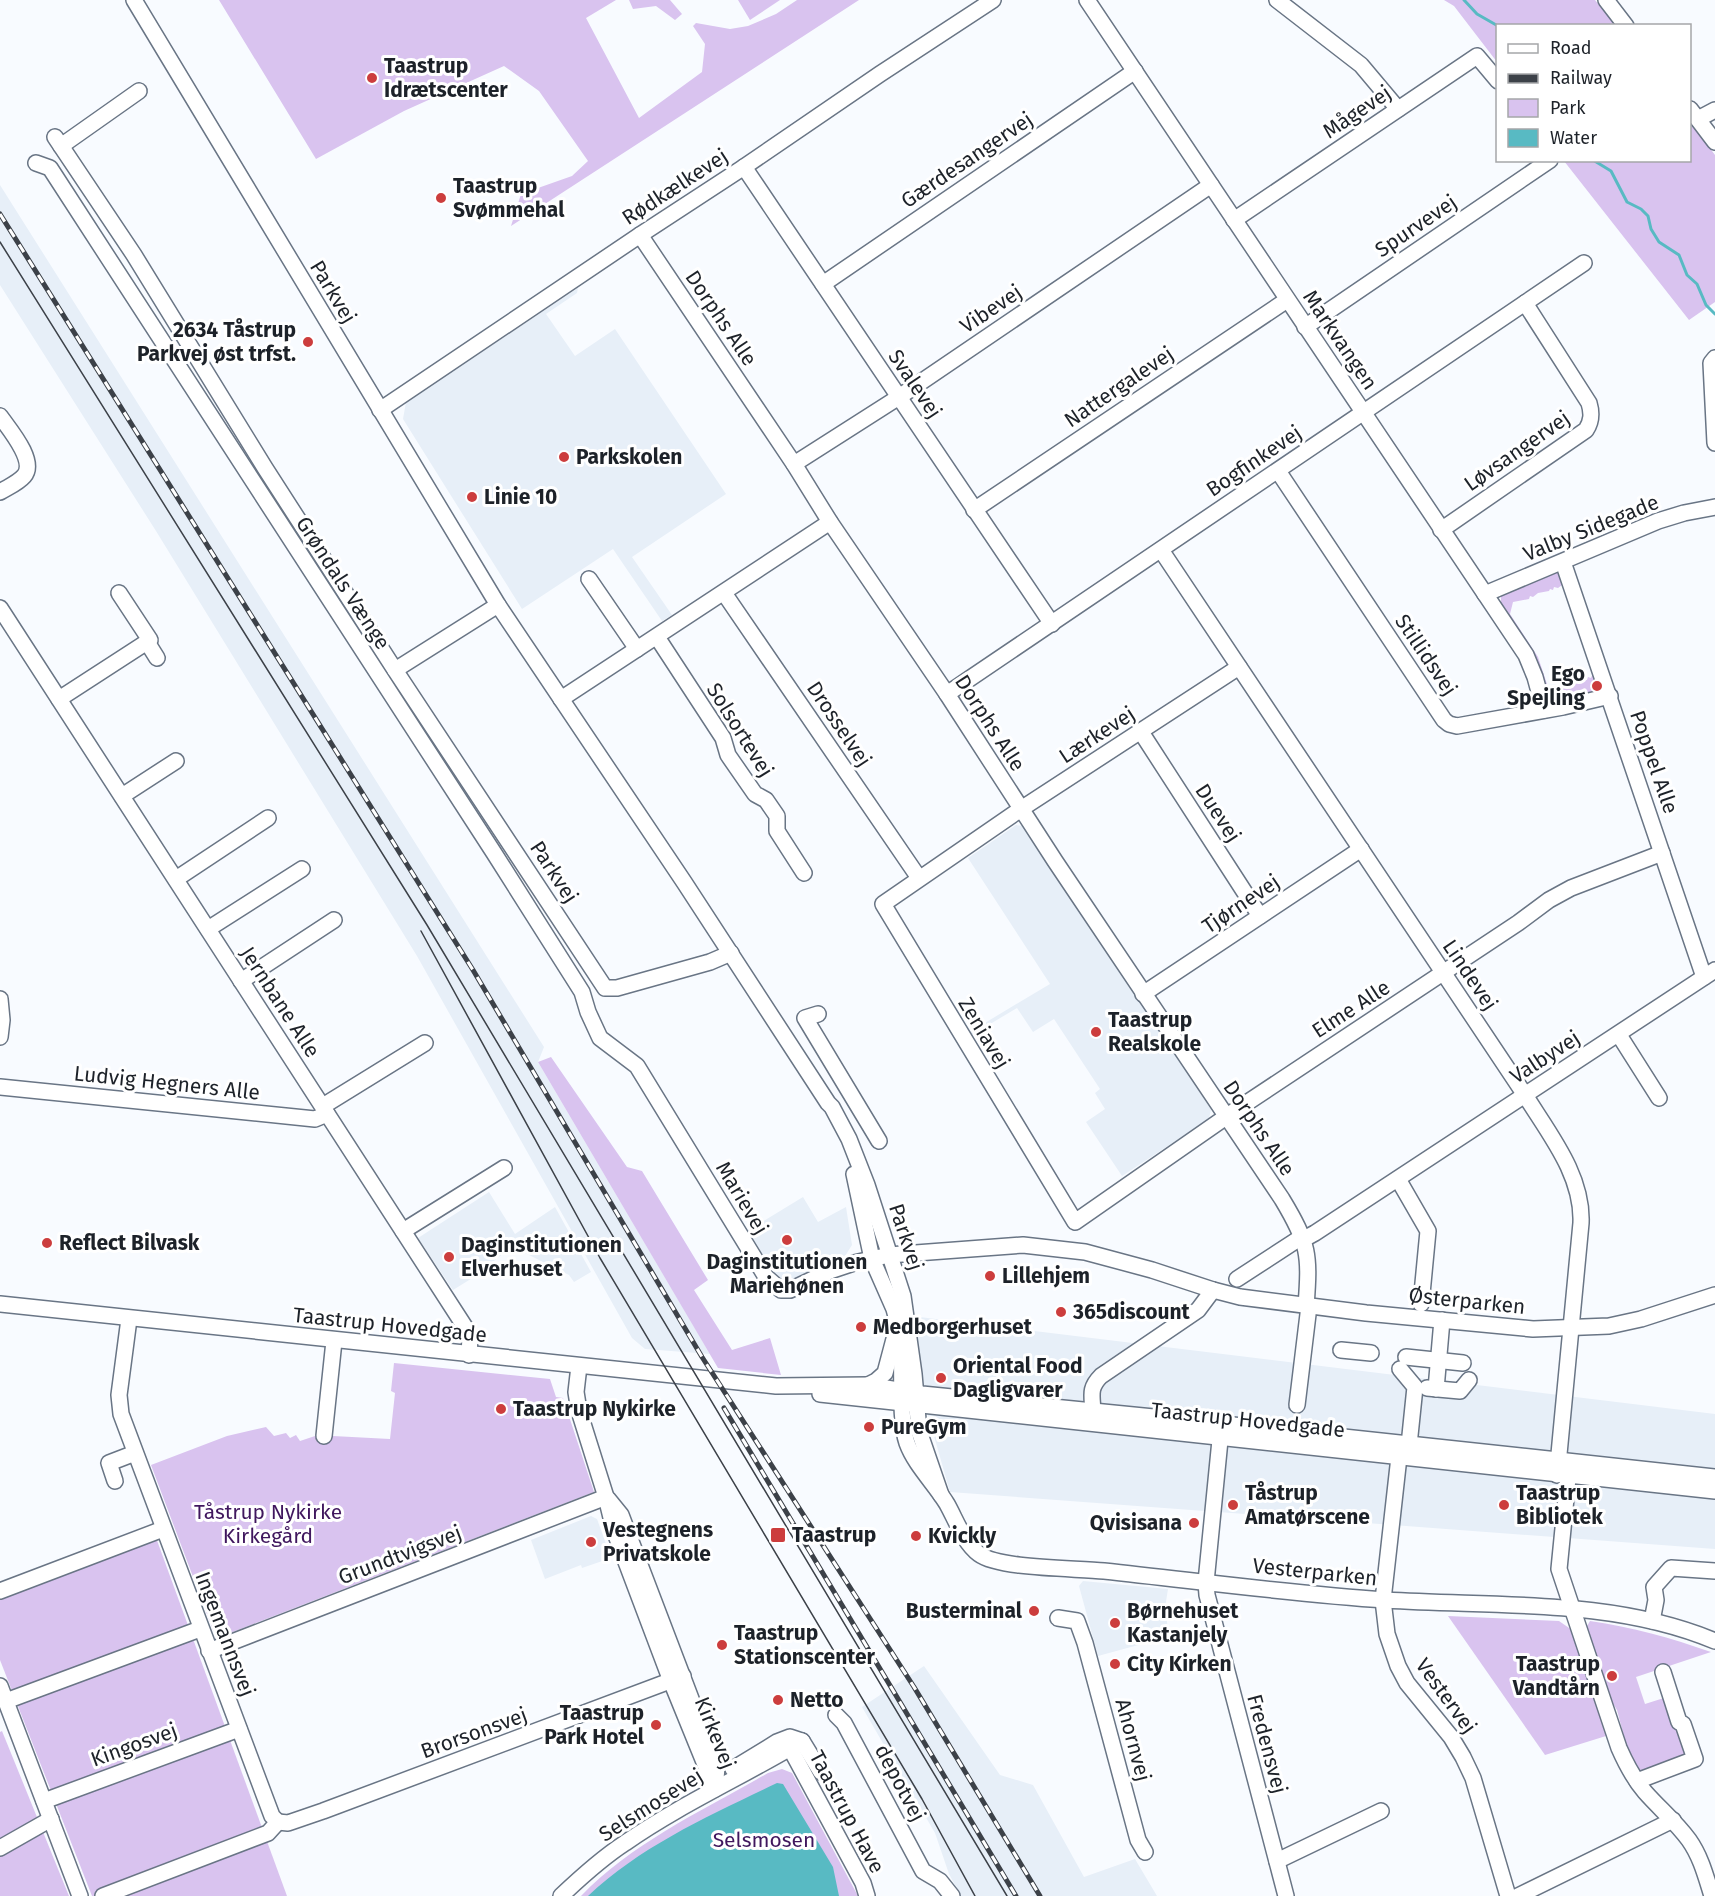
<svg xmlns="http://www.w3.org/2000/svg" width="1715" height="1896" font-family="'Fira Sans',sans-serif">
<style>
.built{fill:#e7eff8}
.green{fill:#d9c3ef}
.water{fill:#58bac3}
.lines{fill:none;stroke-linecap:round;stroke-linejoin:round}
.stream{stroke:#58bac3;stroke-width:3}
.minor-casing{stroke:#697585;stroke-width:18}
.minor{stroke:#fff;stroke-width:15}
.tram{stroke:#3c4148;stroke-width:1.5}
.rail-casing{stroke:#3c4148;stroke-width:5}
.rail{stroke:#fff;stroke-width:3;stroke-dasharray:9;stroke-linecap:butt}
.poi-dot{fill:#cc3d3d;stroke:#fff;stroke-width:2}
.labels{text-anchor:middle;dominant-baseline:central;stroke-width:6;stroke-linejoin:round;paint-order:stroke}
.poi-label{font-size:21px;font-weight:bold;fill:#1d2229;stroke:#fff;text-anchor:start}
.street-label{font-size:21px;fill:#1d2229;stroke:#fff}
.park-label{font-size:21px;fill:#40175e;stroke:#fff}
</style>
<rect width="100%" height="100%" fill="#f8fbff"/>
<g class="built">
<path d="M0,185L544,1047L538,1062L710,1354L645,1349L632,1338L417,956L156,531L0,285Z"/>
<path d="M578,288L577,293L546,314L575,356L615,329L726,494L632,557L672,615L662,621L613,549L522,609L403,419L406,402Z"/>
<path d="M1016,825L1022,826L1211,1109L1209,1119L1122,1176L1086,1122L1105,1109L1095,1093L1100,1089L1054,1019L1033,1032L1017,1008L970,1036L968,1033L1050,984L968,858Z"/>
<path d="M489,1192L515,1234L555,1207L591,1272L574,1282L569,1275L515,1248H510L474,1277L453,1290L418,1238Z"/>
<path d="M803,1197L818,1222L846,1207L852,1245L845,1256L820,1265L797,1278L785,1280L773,1273L747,1231Z"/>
<path d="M911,1316L1715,1414V1549L950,1492L922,1394Z"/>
<path d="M591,1516L597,1519L611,1558L582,1568L581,1565L545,1579L531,1540Z"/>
<path d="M1083,1581L1168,1589L1165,1608L1170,1643L1153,1641L1098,1656L1079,1586Z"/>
<path d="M924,1666L1000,1775L1033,1785L1084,1877L1135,1859L1157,1896H961L949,1874L935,1833L862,1707Z"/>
</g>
<g class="green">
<path d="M219,0H616L586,18L639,118L702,72L705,44L693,26L696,23L730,29L748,26L776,14L797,0H859L511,226L521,194L572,176L588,161L539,91L504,66L404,111L316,159Z"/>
<path d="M629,0H670L682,14L675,20L656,6L633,9Z"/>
<path d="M738,0H780L750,20Z"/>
<path d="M1444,0H1595L1615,25L1498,26L1497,62L1454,6Z"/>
<path d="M1690,122L1715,155V302L1689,320L1564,161L1690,160Z"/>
<path d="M1562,570L1568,592H1565L1566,586L1562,585L1558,588L1554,587L1553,590L1550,589L1549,591L1538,593L1533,597L1530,596L1529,599L1513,602L1510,614L1538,657L1549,690L1556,689L1564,685C1573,686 1579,680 1587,680L1588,677L1591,678L1593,673H1596L1601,689L1599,690L1555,699L1547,695L1534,656L1501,604V595Z"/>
<path d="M551,1057L627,1167L642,1171L708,1280L694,1290L732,1350L770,1338L781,1375L718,1368L538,1062Z"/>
<path d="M394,1363L550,1379L556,1397L563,1398L594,1492L225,1635L213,1630L151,1465L227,1436L266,1427L274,1436L286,1433L290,1438L296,1435L300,1441L315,1436L323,1441L333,1436L390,1439L395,1393L391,1391Z"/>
<path d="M155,1535L287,1896H92L0,1660V1594Z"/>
<path d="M1448,1616L1559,1621L1572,1630L1606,1736L1545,1755Z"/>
<path d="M1590,1621C1632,1627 1671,1638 1711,1652L1636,1677L1645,1704L1667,1697L1685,1756L1639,1771L1627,1748L1617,1710L1609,1697L1586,1628Z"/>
<path d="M2,1731L69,1896H0V1732Z"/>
<path d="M782,1769L792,1773L858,1896H581C633,1842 704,1810 768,1773Z"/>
</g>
<path class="water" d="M777,1783L783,1784L833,1867L839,1896H588C642,1845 711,1815 777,1783Z"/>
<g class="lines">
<g class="stream">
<path d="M1464,0L1477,14L1498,26"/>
<path d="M1593,160L1611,171L1627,202L1641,209L1648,216L1651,229L1659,242L1679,255L1687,275L1697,284L1706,305L1715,314"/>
</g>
<g class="minor-casing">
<g id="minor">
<path d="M134,0L498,605L684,882L828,1103L832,1107L849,1139L867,1185L903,1296L914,1374L919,1431L941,1495"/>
<path d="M1087,0L1526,655L1535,677L1544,710"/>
<path d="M1277,0L1361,65L1398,109"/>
<path d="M1606,0L1626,26"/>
<path d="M1690,109L1715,142"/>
<path d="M1698,119L1715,110"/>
<path d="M55,137L134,255L265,468L395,670L605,988H617L710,962L731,953"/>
<path d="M61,146L139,91"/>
<path d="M36,163L50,168L494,853L582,992L588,1012L600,1038L637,1066L766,1277L781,1290H790L830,1271L854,1263L889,1255L1023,1245L1085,1252L1152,1270L1213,1290L1240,1297L1366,1313L1533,1329L1609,1326L1641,1319L1715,1295"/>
<path d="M744,167L1052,624"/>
<path d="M1234,220L1477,56L1498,81"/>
<path d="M640,235L794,464L830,522L947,694L1055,861L1282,1199C1309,1244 1310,1254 1306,1306"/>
<path d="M823,284L1135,71"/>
<path d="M1305,327L1550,160"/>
<path d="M1715,358L1711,363L1715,443"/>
<path d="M380,410L640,235L741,169L880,74L993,0"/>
<path d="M0,416C9,429 37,461 24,476C18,483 8,487 0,492"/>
<path d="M794,464L899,397L1211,185"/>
<path d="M1278,471L1444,720L1449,724L1457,726L1563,707L1610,696"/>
<path d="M974,510L1287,300"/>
<path d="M1441,530L1586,430C1592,421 1592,413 1589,403L1525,303"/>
<path d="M1161,550L1525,1095C1549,1134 1583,1175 1581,1223L1557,1475"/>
<path d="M1563,562L1704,977"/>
<path d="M589,579L637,649"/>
<path d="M724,593L919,878"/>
<path d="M1485,594L1658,521L1684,513L1715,507"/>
<path d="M0,608L465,1327L470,1337L469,1355"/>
<path d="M657,637L723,738L728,755L755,794L766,800L777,816V831L804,873"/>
<path d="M147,642L157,658"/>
<path d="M1239,667L1021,809L883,904L1075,1222L1233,1112L1518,923L1549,900L1571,888L1662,853"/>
<path d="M395,670L498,605"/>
<path d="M947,694L1584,263"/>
<path d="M59,699L150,640L119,593"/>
<path d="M561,699L830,522"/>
<path d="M1141,732L1260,916"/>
<path d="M122,796L176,761"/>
<path d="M176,879L268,818"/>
<path d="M208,929L302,869"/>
<path d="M241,981L334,920"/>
<path d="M1143,994L1361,849"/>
<path d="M0,999L2,1020L0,1037"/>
<path d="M818,1014L805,1018L879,1141"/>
<path d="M1619,1035L1659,1098"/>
<path d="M0,1087L315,1119L327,1114"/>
<path d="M323,1106L425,1043"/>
<path d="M854,1174L872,1259L894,1309L898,1324L885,1373L876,1381L868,1385"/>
<path d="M1398,1179L1428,1231L1421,1304"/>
<path d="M403,1231L504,1168"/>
<path d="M1304,1239L1315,1233L1715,970"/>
<path d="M1237,1279L1303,1236"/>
<path d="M0,1304L776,1386L868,1385L922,1394L1224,1424L1715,1477"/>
<path d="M129,1319L119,1395L121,1414L272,1816L278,1822"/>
<path d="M901,1345C903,1372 899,1420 907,1443C915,1465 935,1484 947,1504C956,1520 964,1543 979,1554C999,1569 1075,1568 1104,1571C1198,1581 1292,1594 1386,1600C1495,1607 1613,1598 1715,1641"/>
<path d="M1341,1350L1371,1353"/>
<path d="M1406,1357L1463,1363"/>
<path d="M579,1366L576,1392L579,1411L606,1497L614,1530L671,1681L715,1789"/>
<path d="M1400,1369L1415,1387L1409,1445"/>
<path d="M1427,1388L1460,1391L1469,1380"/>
<path d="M1436,1389L1442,1320"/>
<path d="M820,1394L1715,1491"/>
<path d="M1297,1405L1309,1306"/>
<path d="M1093,1411C1092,1395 1089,1388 1101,1376L1198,1310L1213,1290"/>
<path d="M1221,1430L1206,1582L1207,1595L1286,1896"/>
<path d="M324,1436L334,1341"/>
<path d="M1400,1448L1383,1600L1387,1634L1398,1666L1407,1683L1451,1737L1463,1757L1473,1778L1508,1896"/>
<path d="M1569,1468L1559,1569L1619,1748C1626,1764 1634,1779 1645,1792C1660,1809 1676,1822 1689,1840C1701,1857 1706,1877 1712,1896"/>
<path d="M115,1481L109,1463L135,1453"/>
<path d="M608,1499L621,1515L717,1767L716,1779"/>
<path d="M0,1591L163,1529"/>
<path d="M1058,1618L1077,1621L1085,1643L1138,1840L1145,1852"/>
<path d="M1652,1621L1656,1600L1654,1587L1671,1568L1715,1571"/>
<path d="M209,1651L606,1497"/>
<path d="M0,1686L80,1896"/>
<path d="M6,1701L200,1629"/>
<path d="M836,1715L844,1723L923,1871L940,1881L952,1896"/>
<path d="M790,1748L863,1883L867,1896"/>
<path d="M733,1769L777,1742L790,1737L802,1741L821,1772"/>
<path d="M1637,1781L1695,1759L1683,1724L1679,1722L1663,1672"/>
<path d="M44,1801L239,1729"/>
<path d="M278,1822L288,1823L323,1811L683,1676"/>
<path d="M0,1848L51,1819"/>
<path d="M1277,1861L1381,1811"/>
<path d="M103,1896L268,1833L278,1822"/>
<path d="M561,1896C581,1877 602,1858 625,1843C681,1804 744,1776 802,1741"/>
<path d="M1518,1896L1673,1820"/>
</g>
</g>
<use href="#minor" class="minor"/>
<g class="tram">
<path d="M0,242L427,925L1007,1896"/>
<path d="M421,931L600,1258L922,1799L975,1896"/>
</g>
<g class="rail-casing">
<g id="rail">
<path d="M0,214L473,970L702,1357L914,1687L1040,1896"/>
<path d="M724,1408L1016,1896"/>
</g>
</g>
<use href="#rail" class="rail"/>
</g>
<g class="poi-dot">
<circle cx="372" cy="78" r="6"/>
<circle cx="441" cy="198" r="6"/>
<circle cx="308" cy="342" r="6"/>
<circle cx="564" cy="457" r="6"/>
<circle cx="472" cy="497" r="6"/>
<circle cx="1597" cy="686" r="6"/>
<circle cx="1096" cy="1032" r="6"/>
<circle cx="787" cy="1240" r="6"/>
<circle cx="47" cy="1243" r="6"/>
<circle cx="449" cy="1257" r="6"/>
<circle cx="990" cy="1276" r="6"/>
<circle cx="1061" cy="1312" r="6"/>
<circle cx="861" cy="1327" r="6"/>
<circle cx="941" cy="1378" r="6"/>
<circle cx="501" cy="1409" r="6"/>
<circle cx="869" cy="1427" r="6"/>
<circle cx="1233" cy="1505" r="6"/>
<circle cx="1504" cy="1505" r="6"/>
<circle cx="1194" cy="1523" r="6"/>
<rect x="770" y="1527" width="16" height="16" rx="3"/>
<circle cx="916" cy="1536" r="6"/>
<circle cx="591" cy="1542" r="6"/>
<circle cx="1034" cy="1611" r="6"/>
<circle cx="1115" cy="1623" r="6"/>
<circle cx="722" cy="1645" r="6"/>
<circle cx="1115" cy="1664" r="6"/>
<circle cx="1612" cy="1676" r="6"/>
<circle cx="778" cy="1700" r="6"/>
<circle cx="656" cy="1725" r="6"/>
</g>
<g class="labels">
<g class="poi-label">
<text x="384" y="66">Taastrup<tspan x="384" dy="24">Idrætscenter</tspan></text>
<text x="453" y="186">Taastrup<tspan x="453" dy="24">Svømmehal</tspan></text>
<text x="296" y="330" text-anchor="end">2634 Tåstrup<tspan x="296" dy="24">Parkvej øst trfst.</tspan></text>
<text x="576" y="457">Parkskolen</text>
<text x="484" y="497">Linie 10</text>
<text x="1585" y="674" text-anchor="end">Ego<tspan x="1585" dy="24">Spejling</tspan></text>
<text x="1108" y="1020">Taastrup<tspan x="1108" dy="24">Realskole</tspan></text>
<text x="59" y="1243">Reflect Bilvask</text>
<text x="461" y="1245">Daginstitutionen<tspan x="461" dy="24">Elverhuset</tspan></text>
<text x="787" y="1262" text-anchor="middle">Daginstitutionen<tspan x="787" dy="24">Mariehønen</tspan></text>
<text x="1002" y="1276">Lillehjem</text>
<text x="1073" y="1312">365discount</text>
<text x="873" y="1327">Medborgerhuset</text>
<text x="953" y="1366">Oriental Food<tspan x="953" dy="24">Dagligvarer</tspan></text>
<text x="513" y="1409">Taastrup Nykirke</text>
<text x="881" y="1427">PureGym</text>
<text x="1245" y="1493">Tåstrup<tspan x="1245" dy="24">Amatørscene</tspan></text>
<text x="1516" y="1493">Taastrup<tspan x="1516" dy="24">Bibliotek</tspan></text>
<text x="1182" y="1523" text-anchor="end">Qvisisana</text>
<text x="603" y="1530">Vestegnens<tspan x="603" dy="24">Privatskole</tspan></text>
<text x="792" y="1535">Taastrup</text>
<text x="928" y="1536">Kvickly</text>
<text x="1022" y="1611" text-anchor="end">Busterminal</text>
<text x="1127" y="1611">Børnehuset<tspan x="1127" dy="24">Kastanjely</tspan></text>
<text x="734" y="1633">Taastrup<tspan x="734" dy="24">Stationscenter</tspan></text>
<text x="1127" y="1664">City Kirken</text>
<text x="1600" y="1664" text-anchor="end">Taastrup<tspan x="1600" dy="24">Vandtårn</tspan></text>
<text x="790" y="1700">Netto</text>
<text x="644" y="1713" text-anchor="end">Taastrup<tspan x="644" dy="24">Park Hotel</tspan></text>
</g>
<g class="street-label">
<text transform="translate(1357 112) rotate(-34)">Mågevej</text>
<text transform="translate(967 160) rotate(-34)">Gærdesangervej</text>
<text transform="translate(675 187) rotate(-33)">Rødkælkevej</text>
<text transform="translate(1416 226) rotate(-34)">Spurvevej</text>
<text transform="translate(333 292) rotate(59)">Parkvej</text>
<text transform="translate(991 309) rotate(-34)">Vibevej</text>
<text transform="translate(721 318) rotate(56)">Dorphs Alle</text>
<text transform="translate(1340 340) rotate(56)">Markvangen</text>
<text transform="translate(915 384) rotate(56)">Svalevej</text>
<text transform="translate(1119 387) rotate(-34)">Nattergalevej</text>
<text transform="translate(1517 451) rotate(-35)">Løvsangervej</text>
<text transform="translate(1254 461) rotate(-34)">Bogfinkevej</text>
<text transform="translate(1591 528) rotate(-22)">Valby Sidegade</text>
<text transform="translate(343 583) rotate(57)">Grøndals Vænge</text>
<text transform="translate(1426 655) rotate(56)">Stillidsvej</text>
<text transform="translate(990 723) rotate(57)">Dorphs Alle</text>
<text transform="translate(839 724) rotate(56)">Drosselvej</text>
<text transform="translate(740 730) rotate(58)">Solsortevej</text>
<text transform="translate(1097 735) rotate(-33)">Lærkevej</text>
<text transform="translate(1654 762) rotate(71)">Poppel Alle</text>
<text transform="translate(1218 813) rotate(57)">Duevej</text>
<text transform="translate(554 872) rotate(57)">Parkvej</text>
<text transform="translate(1241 904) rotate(-34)">Tjørnevej</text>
<text transform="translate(1470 975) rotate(56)">Lindevej</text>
<text transform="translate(280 1002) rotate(57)">Jernbane Alle</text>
<text transform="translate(1351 1009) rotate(-33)">Elme Alle</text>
<text transform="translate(984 1033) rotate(59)">Zeniavej</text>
<text transform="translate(1545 1057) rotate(-33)">Valbyvej</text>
<text transform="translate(167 1083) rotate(6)">Ludvig Hegners Alle</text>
<text transform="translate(1259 1128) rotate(56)">Dorphs Alle</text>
<text transform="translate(742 1198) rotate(59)">Marievej</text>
<text transform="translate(906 1237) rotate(72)">Parkvej</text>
<text transform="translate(1467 1301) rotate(6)">Østerparken</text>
<text transform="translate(390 1325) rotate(6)">Taastrup Hovedgade</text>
<text transform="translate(1248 1420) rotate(6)">Taastrup Hovedgade</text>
<text transform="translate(400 1555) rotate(-21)">Grundtvigsvej</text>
<text transform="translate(1315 1572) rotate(6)">Vesterparken</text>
<text transform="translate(225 1634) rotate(69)">Ingemannsvej</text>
<text transform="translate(1446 1696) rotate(54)">Vestervej</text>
<text transform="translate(474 1733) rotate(-20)">Brorsonsvej</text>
<text transform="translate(715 1733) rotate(68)">Kirkevej</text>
<text transform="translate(1133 1740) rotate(75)">Ahornvej</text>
<text transform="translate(1267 1744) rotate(75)">Fredensvej</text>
<text transform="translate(134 1745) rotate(-20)">Kingosvej</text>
<text transform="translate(900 1783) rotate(62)">depotvej</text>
<text transform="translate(651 1805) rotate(-32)">Selsmosevej</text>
<text transform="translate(847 1812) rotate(62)">Taastrup Have</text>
</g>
<g class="park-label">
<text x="268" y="1512">Tåstrup Nykirke<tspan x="268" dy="24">Kirkegård</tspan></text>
<text x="764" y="1840">Selsmosen</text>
</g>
</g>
<rect x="1496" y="24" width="195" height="138" fill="#ffffff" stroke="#a5a7a9" stroke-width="1.5"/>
<rect x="1508" y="44" width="30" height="9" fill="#ffffff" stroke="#a5a7a9" stroke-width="1.5"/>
<text x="1550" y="54" font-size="18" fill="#1d2229">Road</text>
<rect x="1508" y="74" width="30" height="9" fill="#3c4148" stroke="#a5a7a9" stroke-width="1.5"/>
<text x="1550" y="84" font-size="18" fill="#1d2229">Railway</text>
<rect x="1508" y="99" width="30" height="18" fill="#d9c3ef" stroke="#a5a7a9" stroke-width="1.5"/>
<text x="1550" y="114" font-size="18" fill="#1d2229">Park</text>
<rect x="1508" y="129" width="30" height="18" fill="#58bac3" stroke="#a5a7a9" stroke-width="1.5"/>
<text x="1550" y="144" font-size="18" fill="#1d2229">Water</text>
</svg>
